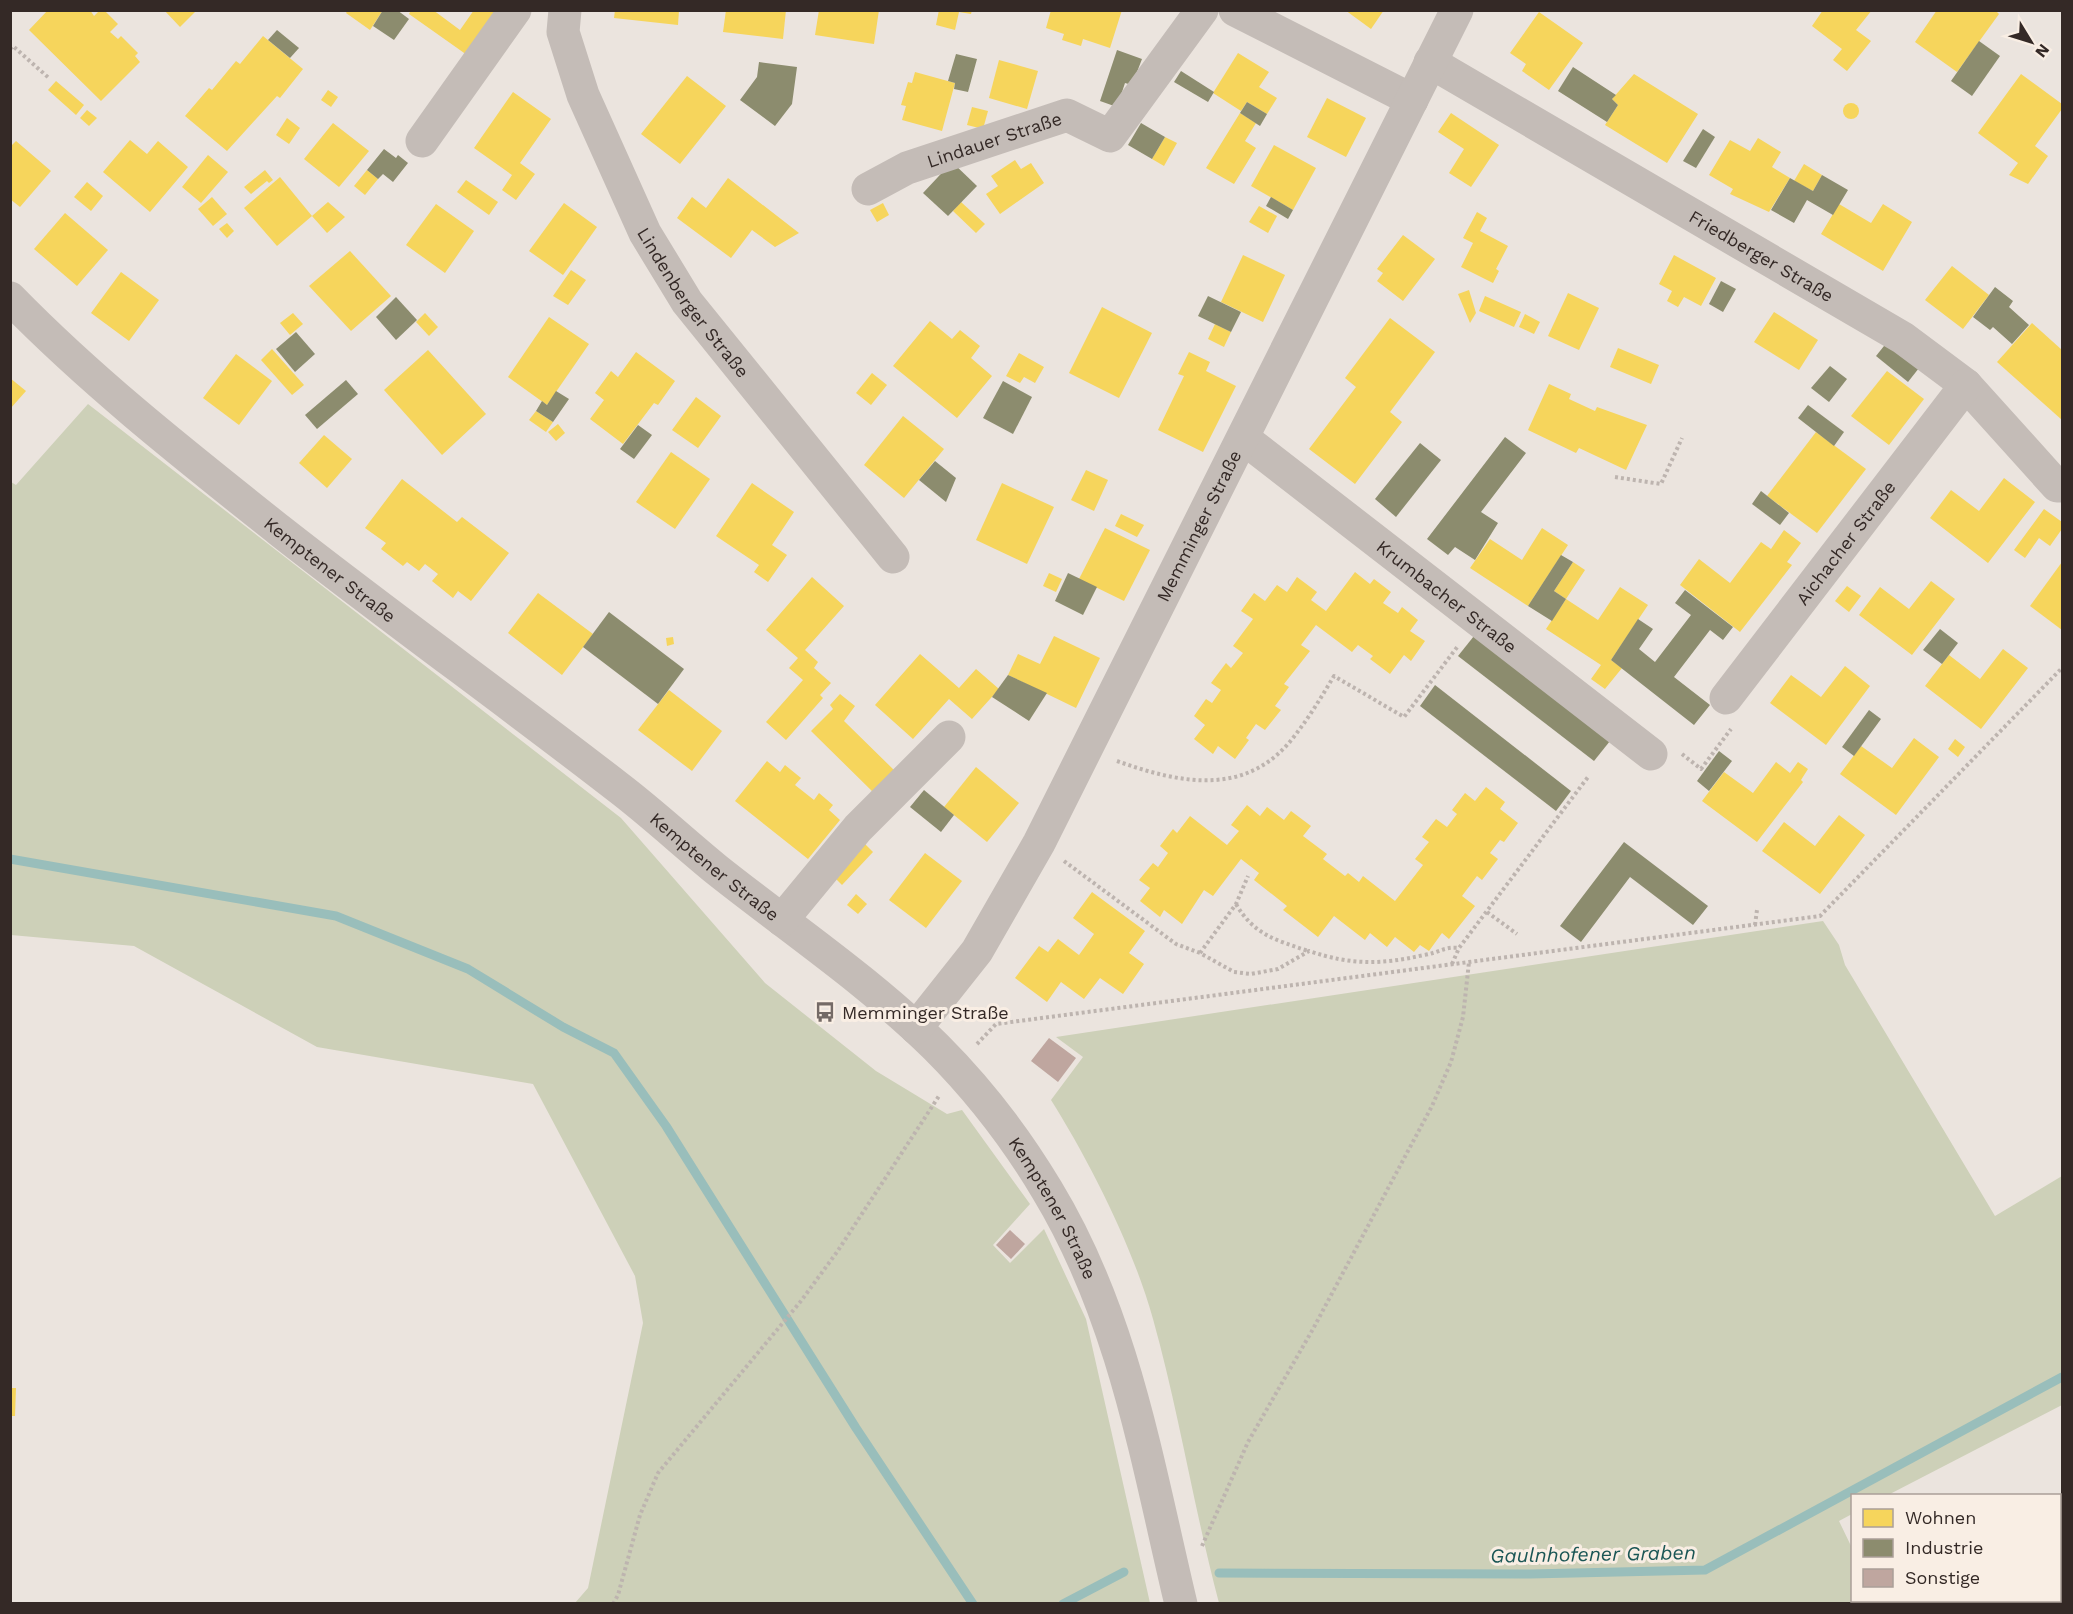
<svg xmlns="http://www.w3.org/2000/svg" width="2073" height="1614" font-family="'Work Sans',sans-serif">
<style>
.green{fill:#cdd0b8}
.homes{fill:#f6d55c}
.industry{fill:#8c8c6e}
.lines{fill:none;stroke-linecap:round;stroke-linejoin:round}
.stream{stroke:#99bebb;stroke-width:9}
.building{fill:#bfa69f}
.path{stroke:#bdb4af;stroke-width:4;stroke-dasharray:3 3;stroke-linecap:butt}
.minor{stroke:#c4bcb7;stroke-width:33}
.labels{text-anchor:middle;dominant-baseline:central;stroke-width:6;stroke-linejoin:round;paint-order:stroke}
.street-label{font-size:18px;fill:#342926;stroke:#f9eee4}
.poi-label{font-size:18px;fill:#342926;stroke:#f9eee4;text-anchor:start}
.water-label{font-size:20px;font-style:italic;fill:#1b5655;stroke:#f9eee4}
</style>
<rect width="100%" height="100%" fill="#ebe4de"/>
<g class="green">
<path d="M88,404L621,818L765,983L876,1071L947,1114L962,1110L1030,1204L993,1245L1010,1263L1044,1229L1086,1319L1150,1603H575L588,1588L643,1323L635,1276L533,1084L317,1047L134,946L11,935V482L16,485Z"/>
<path d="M1823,921L1839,945L1845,965L1995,1216L2062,1176V1405L1888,1495L1852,1496V1514L1839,1521L1852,1548V1600L1878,1601L1879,1603H1219C1194,1509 1179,1412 1153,1319C1133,1247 1090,1162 1051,1100L1083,1057L1056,1037Z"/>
</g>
<g class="homes">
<path d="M48,10H90L94,16L100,10H104L118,24L110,32L118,39L121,36L138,53L135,56L140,62L101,101L29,30Z"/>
<path d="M164,10H197L180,27Z"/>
<path d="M348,10H383L370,30L346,13Z"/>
<path d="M411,10H433L460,30L474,10H498L467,55L409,14Z"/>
<path d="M615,10H679L678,25L614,18Z"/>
<path d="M726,10H786L783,39L723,32Z"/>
<path d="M819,10H879L874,44L815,35Z"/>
<path d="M939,10H972L971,14L959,12L955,30L936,25Z"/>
<path d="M1051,10H1122L1110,48L1083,39L1081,46L1062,40L1064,34L1046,28Z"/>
<path d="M1345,10H1384L1371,29Z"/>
<path d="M1823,10H1872L1856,30L1871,41L1847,71L1833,60L1842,49L1812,26Z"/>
<path d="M1937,10H1995L1999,14L1957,72L1915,42Z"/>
<path d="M1539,12L1583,43L1549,90L1522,71L1526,64L1510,53Z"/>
<path d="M263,36L303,69L280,98L277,96L227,151L185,116L209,88L212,90L236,61L240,64Z"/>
<path d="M1238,53L1269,72L1259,87L1277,98L1267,114L1247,102L1241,111L1213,93Z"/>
<path d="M999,60L1038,71L1027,109L989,98Z"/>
<path d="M915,72L955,83L942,131L902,120L906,106L901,105L908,82L912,83Z"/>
<path d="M1634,74L1698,114L1667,163L1605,125L1618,105L1612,99Z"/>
<path d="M2021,74L2062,104V109L2035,146L2048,156L2028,184L2009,175L2018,163L1978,133Z"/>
<path d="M687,76L726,106L680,164L641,134Z"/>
<path d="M56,81L84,105L76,115L48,90Z"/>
<path d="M328,90L338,97L331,107L321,100Z"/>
<path d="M513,92L551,119L520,163L535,174L516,200L502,190L512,175L474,148Z"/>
<path d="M1327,98L1366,118L1346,157L1307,137Z"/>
<circle cx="1851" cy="111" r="8"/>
<path d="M972,107L988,111L983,129L967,125Z"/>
<path d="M87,110L97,118L89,126L80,118Z"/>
<path d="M1240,113L1256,123L1245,141L1256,148L1234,184L1206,168Z"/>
<path d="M1451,113L1499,145L1471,187L1449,173L1464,149L1438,132Z"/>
<path d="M287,118L300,128L289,144L276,135Z"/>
<path d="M333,123L369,151L339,187L304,159Z"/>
<path d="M1165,137L1177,143L1164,166L1152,159Z"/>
<path d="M1758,138L1781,152L1772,167L1790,178L1769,212L1730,194L1733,189L1709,175L1730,140L1750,151Z"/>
<path d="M130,140L147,154L158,141L188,167L150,212L103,172Z"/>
<path d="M16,141L51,171L20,207L10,199V147Z"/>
<path d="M1274,145L1316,168L1293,210L1251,186Z"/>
<path d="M208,155L228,172L201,203L182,187Z"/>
<path d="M1015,160L1021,169L1031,163L1044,183L1000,214L986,194L998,186L991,176Z"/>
<path d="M1804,164L1822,175L1813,191L1794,181Z"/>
<path d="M265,170L273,180L269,183L267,181L251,194L244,187Z"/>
<path d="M367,170L378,179L365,195L354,186Z"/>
<path d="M280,177L312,216L277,246L244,208Z"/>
<path d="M728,178L799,233L775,247L752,230L731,258L677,218L692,197L706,208Z"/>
<path d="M466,180L498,202L489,215L457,192Z"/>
<path d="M87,182L103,196L91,211L74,197Z"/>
<path d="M212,197L227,214L213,226L198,209Z"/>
<path d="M328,202L345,217L327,233L312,216Z"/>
<path d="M961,202L985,224L976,233L953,211Z"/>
<path d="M564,203L597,227L563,275L529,251Z"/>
<path d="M883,203L889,215L877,222L870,210Z"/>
<path d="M436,204L474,231L445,273L406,245Z"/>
<path d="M1839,204L1871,223L1883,204L1912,222L1883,271L1821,234Z"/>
<path d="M1259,206L1277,216L1268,233L1249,222Z"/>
<path d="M1477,212L1487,218L1480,231L1508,246L1496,269L1499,271L1493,283L1461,267L1473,243L1463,238Z"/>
<path d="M65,213L108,250L77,286L34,249Z"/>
<path d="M227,223L234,231L227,238L219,229Z"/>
<path d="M1403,235L1435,259L1403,301L1377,281L1383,273L1377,269Z"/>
<path d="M350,251L391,296L351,331L309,286Z"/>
<path d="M1243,255L1285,275L1263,322L1221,302Z"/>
<path d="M1674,255L1716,278L1701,306L1684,297L1678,307L1667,301L1672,291L1659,284Z"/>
<path d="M1952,266L1989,295L1963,329L1925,300Z"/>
<path d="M571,270L586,280L568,305L553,296Z"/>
<path d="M121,272L159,300L129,341L91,313Z"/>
<path d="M1469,290L1476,313L1470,323L1458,294Z"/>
<path d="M1568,293L1599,308L1579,350L1548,336Z"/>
<path d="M1485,296L1521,312L1514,327L1479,311Z"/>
<path d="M1102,307L1152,333L1119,398L1069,373Z"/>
<path d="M1774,312L1818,340L1799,370L1754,342Z"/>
<path d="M293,313L303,324L290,335L280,323Z"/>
<path d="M425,313L438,327L429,336L416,322Z"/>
<path d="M1525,314L1540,322L1534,334L1519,327Z"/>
<path d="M549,317L589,344L547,405L508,377Z"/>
<path d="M1390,318L1435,352L1390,412L1402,422L1355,484L1309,449L1356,387L1345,378Z"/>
<path d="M930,321L952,339L960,330L980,346L971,358L992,376L957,418L893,366Z"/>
<path d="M2032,323L2062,350V420L1997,362Z"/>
<path d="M1215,324L1231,332L1224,347L1208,339Z"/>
<path d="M1618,348L1659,365L1651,384L1610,367Z"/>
<path d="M272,349L304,385L292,395L261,360Z"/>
<path d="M428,350L486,414L442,455L384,390Z"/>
<path d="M636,352L675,381L658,405L654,403L623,444L590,419L604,400L595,393L611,371L618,377Z"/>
<path d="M1189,352L1210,362L1206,371L1236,386L1203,452L1158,430L1184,376L1178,374Z"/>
<path d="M1019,353L1044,367L1035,383L1024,377L1020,383L1006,376Z"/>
<path d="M236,354L272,381L239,425L203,398Z"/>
<path d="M1887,371L1924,399L1889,445L1851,416Z"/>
<path d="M872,373L887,385L871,405L856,393Z"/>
<path d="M10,378L26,391L10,409Z"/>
<path d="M1549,384L1571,394L1569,399L1595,411L1597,407L1647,425L1626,470L1579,448L1576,453L1528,430Z"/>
<path d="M696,397L721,416L698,448L672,430Z"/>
<path d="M536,411L553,422L546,432L529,420Z"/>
<path d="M903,416L944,449L904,498L864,465Z"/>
<path d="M558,424L565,433L556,441L548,432Z"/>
<path d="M1816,432L1866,469L1817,533L1767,496Z"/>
<path d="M324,435L352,459L327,488L299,463Z"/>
<path d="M671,452L710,479L675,529L636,502Z"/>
<path d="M1086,470L1108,480L1094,511L1071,500Z"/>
<path d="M2004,478L2035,502L1988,563L1930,518L1951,490L1979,511Z"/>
<path d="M402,479L457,522L462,517L509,553L471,601L458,591L453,598L432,581L438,574L425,564L419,571L407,562L403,566L381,549L386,543L365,528Z"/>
<path d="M752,483L794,512L772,545L787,555L768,582L754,572L759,565L716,536Z"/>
<path d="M1002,483L1054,507L1027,564L976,540Z"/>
<path d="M2044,509L2062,522V529L2050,546L2039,538L2025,558L2014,550Z"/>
<path d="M1121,514L1144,525L1137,537L1115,526Z"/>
<path d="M1105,528L1150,550L1124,601L1079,579Z"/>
<path d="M1542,528L1568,545L1528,606L1470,568L1490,539L1522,560Z"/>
<path d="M1784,530L1801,543L1787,562L1792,565L1740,632L1680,585L1699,559L1730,583L1761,542L1771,549Z"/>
<path d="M1573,562L1585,570L1566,599L1598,620L1620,587L1648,605L1611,660L1622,668L1605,689L1591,679L1601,665L1546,629L1566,599L1554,591Z"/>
<path d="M2062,562V630L2030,606Z"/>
<path d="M1355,572L1370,584L1374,579L1391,592L1383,603L1398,613L1402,607L1418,620L1410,631L1425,641L1411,661L1404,655L1390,674L1370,659L1373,656L1358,645L1352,652L1316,625L1301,645L1310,651L1284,684L1289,687L1275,706L1281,710L1265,730L1256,724L1246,738L1249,740L1235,759L1218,746L1213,754L1194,739L1205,725L1194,716L1206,699L1212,703L1221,690L1211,683L1226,663L1231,668L1243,653L1233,646L1253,619L1241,611L1254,593L1265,601L1277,585L1287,592L1297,577L1317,592L1311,600L1326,611Z"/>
<path d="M1049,573L1062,579L1056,592L1043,586Z"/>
<path d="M812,577L844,606L805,650L818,662L814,668L831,683L820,695L823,698L786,740L766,722L803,680L789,668L798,658L766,630Z"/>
<path d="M1931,581L1955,599L1912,655L1859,615L1880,587L1909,609Z"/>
<path d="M1847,586L1861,596L1849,612L1835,601Z"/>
<path d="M538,593L593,634L562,675L508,633Z"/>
<path d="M1054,636L1100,658L1076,708L1008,675L1018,654L1040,664Z"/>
<path d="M673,637L674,644L667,646L666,638Z"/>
<path d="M2003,649L2028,668L1981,729L1925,686L1949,655L1980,679Z"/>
<path d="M920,654L959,688L976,669L999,689L972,719L949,699L913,739L875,705Z"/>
<path d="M1845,666L1870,686L1826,745L1770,703L1791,675L1821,697Z"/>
<path d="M669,690L722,731L692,771L638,730Z"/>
<path d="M840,694L855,706L844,721L896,772L875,794L811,731L833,709L830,705Z"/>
<path d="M1914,738L1939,757L1896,815L1840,774L1861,746L1892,768Z"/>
<path d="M1955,739L1965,747L1958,757L1948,749Z"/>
<path d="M767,761L780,772L785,765L801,778L795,785L814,800L819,793L833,805L829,810L840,820L808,859L735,801Z"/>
<path d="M1776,762L1790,773L1798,762L1808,769L1801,780L1803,782L1757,842L1702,801L1724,772L1753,793Z"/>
<path d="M976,767L1019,803L987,842L944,807Z"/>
<path d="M1486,787L1505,802L1500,809L1518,823L1504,842L1500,840L1490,853L1498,859L1482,880L1477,876L1462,896L1475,906L1449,939L1442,933L1429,951L1420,945L1414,952L1395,937L1387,947L1370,933L1365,940L1334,916L1318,937L1283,910L1287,906L1254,880L1259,873L1241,859L1213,896L1204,890L1182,924L1164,910L1160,917L1140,901L1150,888L1139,880L1153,863L1158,867L1168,853L1160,846L1173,829L1177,833L1190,816L1227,845L1239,831L1231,825L1247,805L1260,816L1267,807L1284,820L1291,811L1311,826L1303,836L1327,854L1323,859L1345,876L1348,873L1359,882L1363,876L1395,901L1423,865L1415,859L1429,842L1422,837L1436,819L1447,827L1457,814L1452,810L1465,793L1475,801Z"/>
<path d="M1839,815L1865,835L1820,894L1762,851L1784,822L1815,846Z"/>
<path d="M862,841L873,852L842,885L831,874Z"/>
<path d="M925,853L962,881L926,928L889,900Z"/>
<path d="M1092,892L1145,931L1129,953L1144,964L1123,994L1100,978L1084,999L1061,982L1047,1002L1015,978L1039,946L1048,952L1058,939L1079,955L1094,934L1073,918Z"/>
<path d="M856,894L867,904L858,914L847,905Z"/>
<path d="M10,1388H16L15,1416H10Z"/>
</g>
<g class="industry">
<path d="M383,10H397L409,19L394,40L373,26Z"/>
<path d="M277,30L299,48L290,58L268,40Z"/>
<path d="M1979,41L2000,56L1972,96L1951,81Z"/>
<path d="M1117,50L1142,59L1132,85L1125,83L1117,107L1100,101Z"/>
<path d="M956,54L977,59L968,92L954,89L955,83L948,81Z"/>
<path d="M759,62L797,67L792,104L775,126L740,100L757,77Z"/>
<path d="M1573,67L1616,95L1612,99L1618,105L1607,122L1558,91Z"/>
<path d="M1181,71L1214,92L1208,102L1174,82Z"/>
<path d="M1247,102L1267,114L1260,126L1240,113Z"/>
<path d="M1141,123L1165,137L1152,159L1128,145Z"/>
<path d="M1703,129L1715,137L1696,168L1683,161Z"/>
<path d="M384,149L396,158L398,155L408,163L393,182L383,174L378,179L367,170Z"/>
<path d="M952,162L977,186L948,216L923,193Z"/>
<path d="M1822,175L1848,190L1833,215L1807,200L1794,223L1771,210L1790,178L1813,191Z"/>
<path d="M1271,197L1293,210L1288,219L1266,206Z"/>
<path d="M1721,281L1736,289L1723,312L1709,304Z"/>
<path d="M1995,287L2013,301L2009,307L2029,325L2012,344L1993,327L1990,330L1973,317Z"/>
<path d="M1208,296L1241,312L1231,332L1198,316Z"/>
<path d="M396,297L417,320L396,340L376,317Z"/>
<path d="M296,332L315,354L295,372L276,349Z"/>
<path d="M1888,341L1919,368L1908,382L1876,356Z"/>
<path d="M1830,366L1847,379L1829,402L1811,388Z"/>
<path d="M346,380L358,394L317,429L305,415Z"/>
<path d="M1003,381L1032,397L1013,434L983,418Z"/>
<path d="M556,391L569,399L553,422L536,411L542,401L547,405Z"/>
<path d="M1808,405L1844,432L1834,446L1798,418Z"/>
<path d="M638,425L652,435L634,459L620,449Z"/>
<path d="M1505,437L1526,453L1481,512L1498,523L1475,560L1455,547L1448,555L1427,539Z"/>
<path d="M1420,443L1441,460L1396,517L1375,499Z"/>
<path d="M935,461L956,478L946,502L919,480Z"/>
<path d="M1761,491L1789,513L1780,525L1752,504Z"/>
<path d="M1561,555L1573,562L1554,591L1566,599L1552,621L1528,606Z"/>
<path d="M1068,573L1097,587L1083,615L1055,601Z"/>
<path d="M1685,590L1733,627L1723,640L1710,630L1674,677L1710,705L1694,725L1611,660L1638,619L1653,629L1639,649L1655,662L1691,615L1675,603Z"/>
<path d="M609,612L684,669L658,704L583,647Z"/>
<path d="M1940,629L1958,643L1942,664L1923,650Z"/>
<path d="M1474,636L1610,741L1594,761L1458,656Z"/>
<path d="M1008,675L1047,693L1029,721L992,697Z"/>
<path d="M1435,685L1571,791L1556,811L1420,706Z"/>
<path d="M1869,710L1881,719L1854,756L1842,747Z"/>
<path d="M1719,751L1732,761L1709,791L1697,781Z"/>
<path d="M924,790L954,815L941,832L910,807Z"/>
<path d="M1624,842L1708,906L1693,925L1630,877L1581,942L1560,926Z"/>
</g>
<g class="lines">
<g class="stream">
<path d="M10,859L336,916L468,969L563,1027L614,1053L666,1126L856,1428L973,1604"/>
<path d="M1219,1573L1530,1574L1705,1570L2062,1377"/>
<path d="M1063,1604L1124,1572"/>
</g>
</g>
<g class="building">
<path d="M1049,1038L1076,1058L1058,1082L1031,1061Z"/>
<path d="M1010,1230L1025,1244L1011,1259L996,1245Z"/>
</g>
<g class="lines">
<g class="path">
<path d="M10,49L13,46L50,79"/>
<path d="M1615,477L1661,484L1682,438"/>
<path d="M1682,754L1701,769L1731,729"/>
<path d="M1117,761C1181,784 1249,798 1296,734C1310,716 1322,696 1334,676L1404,717L1458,646"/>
<path d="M1064,861L1176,944L1200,953L1234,972L1251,974L1278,969L1309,951C1351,965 1380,965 1424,955C1438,953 1445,946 1459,948"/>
<path d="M1236,904C1254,935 1276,940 1308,951"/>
<path d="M1487,912L1517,934"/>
<path d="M1755,925L1757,910"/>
<path d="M1200,953L1236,904L1248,876"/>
<path d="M1452,964L1459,948L1588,777"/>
<path d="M977,1044L996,1024L1820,916L2062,668"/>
<path d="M1202,1546L1248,1442L1313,1329L1432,1106L1451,1062L1463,1017L1469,962"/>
<path d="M613,1604L618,1595L640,1515L658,1473L801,1301L837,1252L939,1096"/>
</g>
<g class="minor">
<path id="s1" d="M565,10L563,32L583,95L645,233L687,302L893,557"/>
<path d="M1235,10L1412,100"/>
<path id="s2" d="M1430,62L1903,338L1966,385L2057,486H2062"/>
<path d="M422,141L515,10"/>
<path id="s3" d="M868,189L907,168L1067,115L1110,136L1202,10"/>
<path id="s4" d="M10,298C93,383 186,456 279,530C391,618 507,701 619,788C653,814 684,843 717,870C790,928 869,981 936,1047C979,1090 1016,1138 1047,1190C1124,1317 1147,1462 1181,1604"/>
<path id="s5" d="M1243,438L1651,754"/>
<path id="s6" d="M1726,698L1966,385"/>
<path d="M782,920L858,828L949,737"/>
<path id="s7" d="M916,1028L977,951L1039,843L1457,10"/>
</g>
</g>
<defs>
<g id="bus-bare" transform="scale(1.62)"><path d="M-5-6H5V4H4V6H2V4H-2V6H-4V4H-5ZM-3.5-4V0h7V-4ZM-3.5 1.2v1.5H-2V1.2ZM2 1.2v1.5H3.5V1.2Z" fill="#746a66" stroke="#f9eee4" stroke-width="2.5" paint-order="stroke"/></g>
</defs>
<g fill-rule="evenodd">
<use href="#bus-bare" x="825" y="1012"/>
</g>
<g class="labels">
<g class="street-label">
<text stroke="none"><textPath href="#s3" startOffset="136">Lindauer Straße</textPath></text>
<text stroke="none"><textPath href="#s2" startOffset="384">Friedberger Straße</textPath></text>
<text stroke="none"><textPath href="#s1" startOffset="324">Lindenberger Straße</textPath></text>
<text stroke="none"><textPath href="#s7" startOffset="578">Memminger Straße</textPath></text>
<text stroke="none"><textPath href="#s6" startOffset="196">Aichacher Straße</textPath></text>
<text stroke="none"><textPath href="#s4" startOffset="420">Kemptener Straße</textPath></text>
<text stroke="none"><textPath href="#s5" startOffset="258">Krumbacher Straße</textPath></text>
<text stroke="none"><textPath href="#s4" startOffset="906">Kemptener Straße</textPath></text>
<text stroke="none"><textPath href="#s4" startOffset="1392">Kemptener Straße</textPath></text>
</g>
<g class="poi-label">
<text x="842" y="1012">Memminger Straße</text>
</g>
<g class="water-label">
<text transform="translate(1593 1554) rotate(-1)">Gaulnhofener Graben</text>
</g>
</g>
<rect width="2073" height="1614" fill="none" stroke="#342926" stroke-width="24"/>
<rect x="1851" y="1494" width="210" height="108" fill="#f9eee4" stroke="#aa9f98" stroke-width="1.5"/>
<rect x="1863" y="1509" width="30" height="18" fill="#f6d55c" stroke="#aa9f98" stroke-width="1.5"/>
<text x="1905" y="1524" font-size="18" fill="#342926">Wohnen</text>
<rect x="1863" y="1539" width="30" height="18" fill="#8c8c6e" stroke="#aa9f98" stroke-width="1.5"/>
<text x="1905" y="1554" font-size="18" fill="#342926">Industrie</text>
<rect x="1863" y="1569" width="30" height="18" fill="#bfa69f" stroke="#aa9f98" stroke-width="1.5"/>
<text x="1905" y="1584" font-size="18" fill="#342926">Sonstige</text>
<g transform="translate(2031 42) rotate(128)" stroke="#f9eee4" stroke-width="4.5" paint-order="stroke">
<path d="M0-4.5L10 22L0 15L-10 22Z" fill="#342926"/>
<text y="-9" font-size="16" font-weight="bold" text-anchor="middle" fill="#342926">N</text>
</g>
</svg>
